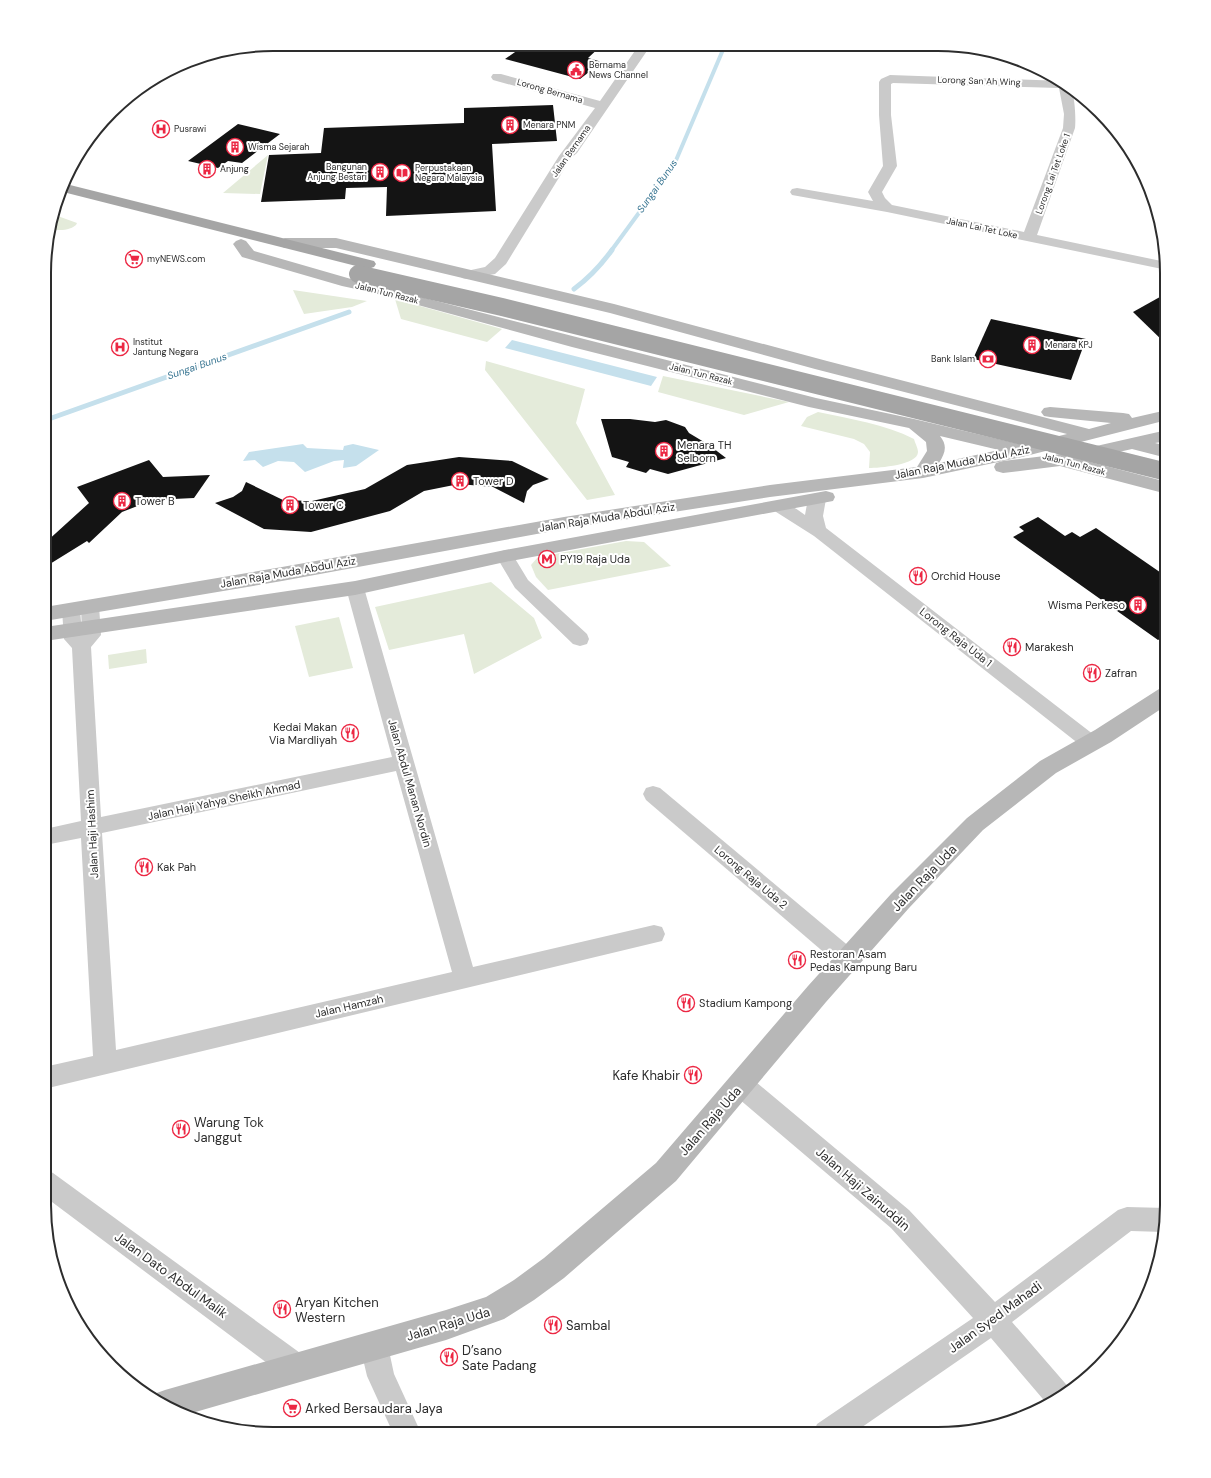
<svg xmlns="http://www.w3.org/2000/svg" width="1211" height="1478" font-family="'DM Sans',sans-serif">
<style>
.green{fill:#e4ebda}
.water{fill:#c5e0ec}
.lines{fill:none;stroke-linecap:round;stroke-linejoin:round}
.stream-far1{stroke:#c5e0ec;stroke-width:4}
.stream{stroke:#c5e0ec;stroke-width:5}
.building{fill:#141414}
.street{fill:#cacaca;fill-rule:evenodd}
.secondary{fill:#b7b7b7;fill-rule:evenodd}
.primary{fill:#a5a5a5;fill-rule:evenodd}
.primary-bridge{stroke:#a5a5a5;stroke-width:18}
.labels{text-anchor:middle;dominant-baseline:central;stroke-width:4;stroke-linejoin:round;paint-order:stroke}
.far-poi-label{font-size:9px;fill:#2d2d2d;stroke:#fff;text-anchor:start}
.far-street-label{font-size:9px;fill:#2d2d2d;stroke:#fff}
.far-water-label{font-size:10px;font-style:italic;fill:#387592;stroke:#fff}
.poi-label{font-size:11px;fill:#2d2d2d;stroke:#fff;text-anchor:start}
.street-label{font-size:11px;fill:#2d2d2d;stroke:#fff}
.near-street-label{font-size:13px;fill:#2d2d2d;stroke:#fff}
.near-poi-label{font-size:13px;fill:#2d2d2d;stroke:#fff;text-anchor:start}
.rim{fill:none;stroke:#2d2d2d;stroke-width:2}
</style>
<rect width="100%" height="100%" fill="#fff"/>
<g class="green">
<path d="M268,155L260,194L223,193Z"/>
<path d="M55,215L77,223L76,225C69,231 60,230 50,230Z"/>
<path d="M293,290L367,301L352,307L304,314Z"/>
<path d="M395,299L502,329L487,342L401,319Z"/>
<path d="M486,361L585,389L576,423L615,495L587,500L485,370Z"/>
<path d="M663,376L789,402L744,415L658,392Z"/>
<path d="M818,412C850,419 885,424 914,439C915,443 918,448 918,452C918,465 879,468 869,468L870,452L864,444L854,439L801,426L807,417Z"/>
<path d="M626,541L644,542L671,566L548,590L536,577L531,565L538,557Z"/>
<path d="M491,582L534,618L542,638L474,674L464,634L389,650L375,607Z"/>
<path d="M339,617L353,668L309,677L295,626Z"/>
<path d="M146,649L147,663L109,669L108,655Z"/>
</g>
<g class="water">
<path d="M512,340L657,377L651,386L505,348Z"/>
<path d="M303,444L307,448L343,450L344,446L353,444L379,450L356,466L343,468L344,460L334,461L305,472L294,462L278,461L263,467L255,460L243,461L249,452Z"/>
</g>
<g class="lines">
<path class="stream-far1" d="M611,251L674,165L725,45"/>
<g class="stream">
<path d="M574,289C589,278 601,265 612,250"/>
<path d="M46,420L349,312"/>
</g>
</g>
<g class="building">
<path d="M525,45H602L588,58L602,62L580,79L505,59Z"/>
<path d="M553,105L557,141L492,144L496,211L386,216L387,187L346,188L345,199L261,202L269,155L321,153L324,128L464,123V108Z"/>
<path d="M238,124L280,134L242,163L228,161L218,168L188,161Z"/>
<path d="M1167,293V345L1133,312Z"/>
<path d="M991,319L1086,339L1071,380L973,359Z"/>
<path d="M601,419H630L655,422L666,420L685,427L689,433L709,445L726,458L668,474L650,469L646,473L626,467L629,462L612,457Z"/>
<path d="M459,457L512,461L549,479L533,485L527,491L524,503L493,487L459,484L424,491L390,511L311,532L264,529L215,503L233,497L242,491L246,482L283,500L312,501L365,489L407,465Z"/>
<path d="M149,460L163,477L210,475L194,498L153,500L122,512L89,543L87,541L45,567V543L89,503L77,487Z"/>
<path d="M1038,517L1065,536L1072,532L1080,537L1096,528L1167,577V635L1158,640L1013,537L1024,531L1019,527Z"/>
</g>
<g class="lines">
<g class="street">
<path d="M639,45H651L577,153L571,158L506,264L495,274L467,279L462,278L460,275L462,272L485,267L495,258L559,156L595,108L493,80L491,77L493,74H501L600,101Z"/>
<path d="M890,75L1063,81C1065,82 1069,85 1070,87C1075,94 1076,119 1075,128L1037,235L1166,262L1167,270L887,212L792,195L790,192L792,189L797,188L873,201L868,192L883,166L879,115V82L881,79ZM893,83L1059,88L1064,114L1063,128L1024,232L892,205L885,198L882,192L897,166L891,115V84Z"/>
<path d="M817,494L823,495L826,499L823,516L826,528L1098,738L1101,743L1098,748L1091,750L1084,748L814,536L773,510L770,506L773,502C785,499 795,508 805,515L807,504L811,495Z"/>
<path d="M505,550L511,552L528,580L587,634L589,639L587,644L580,646L573,644L515,588L496,556L499,552Z"/>
<path d="M355,582L361,584L364,588L473,967L654,925L662,927L665,934L662,941L44,1089V1067L93,1056L81,838L45,845V829L81,821L72,648L64,639L62,610L64,606L71,604L78,606L80,610L82,633L81,606L83,602L90,600L97,602L99,606L101,635L91,647L101,817L392,757L346,588L349,584ZM396,771L452,972L116,1050L102,833Z"/>
<path d="M653,786L660,788L857,953L860,960L857,967L849,970L841,967L646,800L643,794L646,788Z"/>
<path d="M741,1074L750,1077L909,1210L995,1302L1118,1210L1127,1207L1166,1208V1220L1164,1232L1131,1231L1012,1322L1071,1390L1048,1405L991,1338L852,1434H813L817,1424L973,1318L891,1228L732,1093L729,1085L732,1077Z"/>
<path d="M44,1169L53,1173L307,1358L311,1368L307,1378L297,1382L287,1378L44,1196Z"/>
<path d="M374,1332L384,1336L388,1346L394,1374L421,1433H393L367,1376L360,1346L364,1336Z"/>
</g>
<g class="secondary">
<path d="M285,238H336L614,304L827,361L1089,429L1111,423L1050,417L1044,416L1041,412L1044,408L1050,407L1123,413L1129,414L1132,418L1167,410V420L1022,457L923,478L770,497L564,529L282,581L45,621V607L282,567L564,517L770,485L917,467L927,451L926,442L909,428L809,407L572,347L370,292L342,286L242,257L233,244L236,241L241,239L246,241L254,251L351,279L584,339L816,398L914,419L1023,445L1067,434L815,369L610,313L336,248H285L280,246L277,243L280,240ZM940,436L999,450L939,463C945,453 948,446 940,436Z"/>
<path d="M1167,430V441L1155,443L1167,446V458L1132,449L1083,460L1167,482V494L1060,466L1003,473L996,471L994,467L996,463L1003,461L1061,454Z"/>
<path d="M826,491L833,493L835,497L833,501L505,562L355,595L45,641V627L355,581L505,550Z"/>
<path d="M1167,686V705L1111,742L1056,773L983,830L909,908L826,1002L676,1181L564,1278L534,1300L504,1319L446,1340L185,1415L152,1399L154,1394L165,1390L446,1310L486,1297L514,1280L544,1258L656,1163L808,986L891,894L967,818L1040,761L1095,730L1159,689Z"/>
</g>
<path class="primary" d="M66,184L374,261L376,264L374,267L368,269L63,192Z"/>
<path class="primary-bridge" d="M358,274L502,307L1167,472"/>
</g>
<defs>
<g id="civic-ring" transform="scale(0.9)"><circle r="9.5" fill="#fff" stroke="#ec2743" stroke-width="1.5"/><path d="M-.6-6.5H3V-4.5H.6V-3L4-1V1h2V6H-6V1h2V-1L-.6-3ZM-1.2 2.5V6h2.4V2.5Z" fill="#ec2743"/></g>
<g id="building-ring" transform="scale(0.9)"><circle r="9.5" fill="#fff" stroke="#ec2743" stroke-width="1.5"/><path d="M-4-6H4V6H1V3H-1V6H-4ZM-2.5-4.3h1.7v1.8h-1.7ZM.8-4.3h1.7v1.8H.8ZM-2.5-1h1.7V.8h-1.7ZM.8-1h1.7V.8H.8Z" fill="#ec2743"/></g>
<g id="hospital-ring" transform="scale(0.9)"><circle r="9.5" fill="#fff" stroke="#ec2743" stroke-width="1.5"/><path d="M-5-5h3v3.5h4V-5h3V5h-3V1.5h-4V5h-3Z" fill="#ec2743"/></g>
<g id="library-ring" transform="scale(0.9)"><circle r="9.5" fill="#fff" stroke="#ec2743" stroke-width="1.5"/><path d="M-6-4Q-3-5.5-.7-3.5V5Q-3 3-6 4ZM6-4Q3-5.5 .7-3.5V5Q3 3 6 4Z" fill="#ec2743"/></g>
<g id="supermarket-ring" transform="scale(0.9)"><circle r="9.5" fill="#fff" stroke="#ec2743" stroke-width="1.5"/><path d="M-6-5.5h2.5l.6 2H6L4.5 2H-2.5L-4.4-4H-6ZM-1.5 3.2a1.3 1.3 0 1 0 .1 0ZM3 3.2a1.3 1.3 0 1 0 .1 0Z" fill="#ec2743"/></g>
<g id="bank-ring" transform="scale(0.9)"><circle r="9.5" fill="#fff" stroke="#ec2743" stroke-width="1.5"/><path d="M-6-4H6V4H-6ZM0-2.3a2.3 2.3 0 1 0 0 4.6a2.3 2.3 0 1 0 0-4.6Z" fill="#ec2743"/></g>
<g id="metro-ring" transform="scale(0.9)"><circle r="9.5" fill="#fff" stroke="#ec2743" stroke-width="1.5"/><path d="M-5.5 5V-5H-3L0 0L3-5H5.5V5H3V-.5L0 4L-3-.5V5Z" fill="#ec2743"/></g>
<g id="restaurant-ring" transform="scale(0.9)"><circle r="9.5" fill="#fff" stroke="#ec2743" stroke-width="1.5"/><path d="M-5-6h1v4h1v-4h1v4h1v-4h1v5L-1.5 .5V6h-2V.5L-5-1ZM5-6V6H3V1.5H1.5Q1.5-4 5-6Z" fill="#ec2743"/></g>
</defs>
<g fill-rule="evenodd">
<use href="#civic-ring" x="576" y="70"/>
<use href="#building-ring" x="510" y="125"/>
<use href="#hospital-ring" x="161" y="129"/>
<use href="#building-ring" x="235" y="147"/>
<use href="#building-ring" x="207" y="169"/>
<use href="#building-ring" x="380" y="172"/>
<use href="#library-ring" x="402" y="173"/>
<use href="#supermarket-ring" x="134" y="259"/>
<use href="#building-ring" x="1032" y="345"/>
<use href="#hospital-ring" x="120" y="347"/>
<use href="#bank-ring" x="988" y="359"/>
<use href="#building-ring" x="664" y="451"/>
<use href="#building-ring" x="460" y="481"/>
<use href="#building-ring" x="122" y="501"/>
<use href="#building-ring" x="290" y="505"/>
<use href="#metro-ring" x="547" y="559"/>
<use href="#restaurant-ring" x="918" y="576"/>
<use href="#building-ring" x="1138" y="605"/>
<use href="#restaurant-ring" x="1012" y="647"/>
<use href="#restaurant-ring" x="1092" y="673"/>
<use href="#restaurant-ring" x="350" y="733"/>
<use href="#restaurant-ring" x="144" y="867"/>
<use href="#restaurant-ring" x="797" y="960"/>
<use href="#restaurant-ring" x="686" y="1003"/>
<use href="#restaurant-ring" x="693" y="1075"/>
<use href="#restaurant-ring" x="181" y="1129"/>
<use href="#restaurant-ring" x="282" y="1309"/>
<use href="#restaurant-ring" x="553" y="1325"/>
<use href="#restaurant-ring" x="449" y="1357"/>
<use href="#supermarket-ring" x="292" y="1408"/>
</g>
<g class="labels">
<g class="far-poi-label">
<text x="589" y="65">Bernama<tspan x="589" dy="10">News Channel</tspan></text>
<text x="523" y="125">Menara PNM</text>
<text x="174" y="129">Pusrawi</text>
<text x="248" y="147">Wisma Sejarah</text>
<text x="367" y="167" text-anchor="end">Bangunan<tspan x="367" dy="10">Anjung Bestari</tspan></text>
<text x="415" y="168">Perpustakaan<tspan x="415" dy="10">Negara Malaysia</tspan></text>
<text x="220" y="169">Anjung</text>
<text x="147" y="259">myNEWS.com</text>
<text x="133" y="342">Institut<tspan x="133" dy="10">Jantung Negara</tspan></text>
<text x="1045" y="345">Menara KPJ</text>
<text x="975" y="359" text-anchor="end">Bank Islam</text>
</g>
<g class="far-street-label">
<text transform="translate(979 81) rotate(2)">Lorong San Ah Wing</text>
<text transform="translate(550 91) rotate(16)">Lorong Bernama</text>
<text transform="translate(571 151) rotate(-55)">Jalan Bernama</text>
<text transform="translate(1053 174) rotate(-70)">Lorong Lai Tet Loke 1</text>
<text transform="translate(982 228) rotate(12)">Jalan Lai Tet Loke</text>
<text transform="translate(387 293) rotate(14)">Jalan Tun Razak</text>
<text transform="translate(701 374) rotate(14)">Jalan Tun Razak</text>
<text transform="translate(1074 464) rotate(15)">Jalan Tun Razak</text>
</g>
<g class="far-water-label">
<text transform="translate(657 186) rotate(-55)">Sungai Bunus</text>
<text transform="translate(197 366) rotate(-19)">Sungai Bunus</text>
</g>
<g class="poi-label">
<text x="677" y="445">Menara TH<tspan x="677" dy="13">Selborn</tspan></text>
<text x="473" y="481">Tower D</text>
<text x="135" y="501">Tower B</text>
<text x="303" y="505">Tower C</text>
<text x="560" y="559">PY19 Raja Uda</text>
<text x="931" y="576">Orchid House</text>
<text x="1125" y="605" text-anchor="end">Wisma Perkeso</text>
<text x="1025" y="647">Marakesh</text>
<text x="1105" y="673">Zafran</text>
<text x="337" y="727" text-anchor="end">Kedai Makan<tspan x="337" dy="13">Via Mardliyah</tspan></text>
<text x="157" y="867">Kak Pah</text>
<text x="810" y="954">Restoran Asam<tspan x="810" dy="13">Pedas Kampung Baru</tspan></text>
<text x="699" y="1003">Stadium Kampong</text>
</g>
<g class="street-label">
<text transform="translate(962 462) rotate(-11)">Jalan Raja Muda Abdul Aziz</text>
<text transform="translate(607 517) rotate(-9)">Jalan Raja Muda Abdul Aziz</text>
<text transform="translate(288 572) rotate(-10)">Jalan Raja Muda Abdul Aziz</text>
<text transform="translate(956 637) rotate(38)">Lorong Raja Uda 1</text>
<text transform="translate(410 783) rotate(74)">Jalan Abdul Manan Nordin</text>
<text transform="translate(224 800) rotate(-12)">Jalan Haji Yahya Sheikh Ahmad</text>
<text transform="translate(92 834) rotate(-93)">Jalan Haji Hashim</text>
<text transform="translate(751 877) rotate(40)">Lorong Raja Uda 2</text>
<text transform="translate(349 1006) rotate(-13)">Jalan Hamzah</text>
</g>
<g class="near-street-label">
<text transform="translate(924 878) rotate(-46)">Jalan Raja Uda</text>
<text transform="translate(710 1121) rotate(-49)">Jalan Raja Uda</text>
<text transform="translate(863 1189) rotate(41)">Jalan Haji Zainuddin</text>
<text transform="translate(171 1275) rotate(36)">Jalan Dato Abdul Malik</text>
<text transform="translate(995 1317) rotate(-36)">Jalan Syed Mahadi</text>
<text transform="translate(448 1324) rotate(-17)">Jalan Raja Uda</text>
</g>
<g class="near-poi-label">
<text x="680" y="1075" text-anchor="end">Kafe Khabir</text>
<text x="194" y="1122">Warung Tok<tspan x="194" dy="15">Janggut</tspan></text>
<text x="295" y="1302">Aryan Kitchen<tspan x="295" dy="15">Western</tspan></text>
<text x="566" y="1325">Sambal</text>
<text x="462" y="1350">D’sano<tspan x="462" dy="15">Sate Padang</tspan></text>
<text x="305" y="1408">Arked Bersaudara Jaya</text>
</g>
</g>
<path d="M0 0H1211V1478H0ZM273 51H938A222 222 0 0 1 1160 273V1205A222 222 0 0 1 938 1427H273A222 222 0 0 1 51 1205V273A222 222 0 0 1 273 51Z" fill="#fff" fill-rule="evenodd"/>
<path class="rim" d="M273 51H938A222 222 0 0 1 1160 273V1205A222 222 0 0 1 938 1427H273A222 222 0 0 1 51 1205V273A222 222 0 0 1 273 51Z"/>
</svg>
